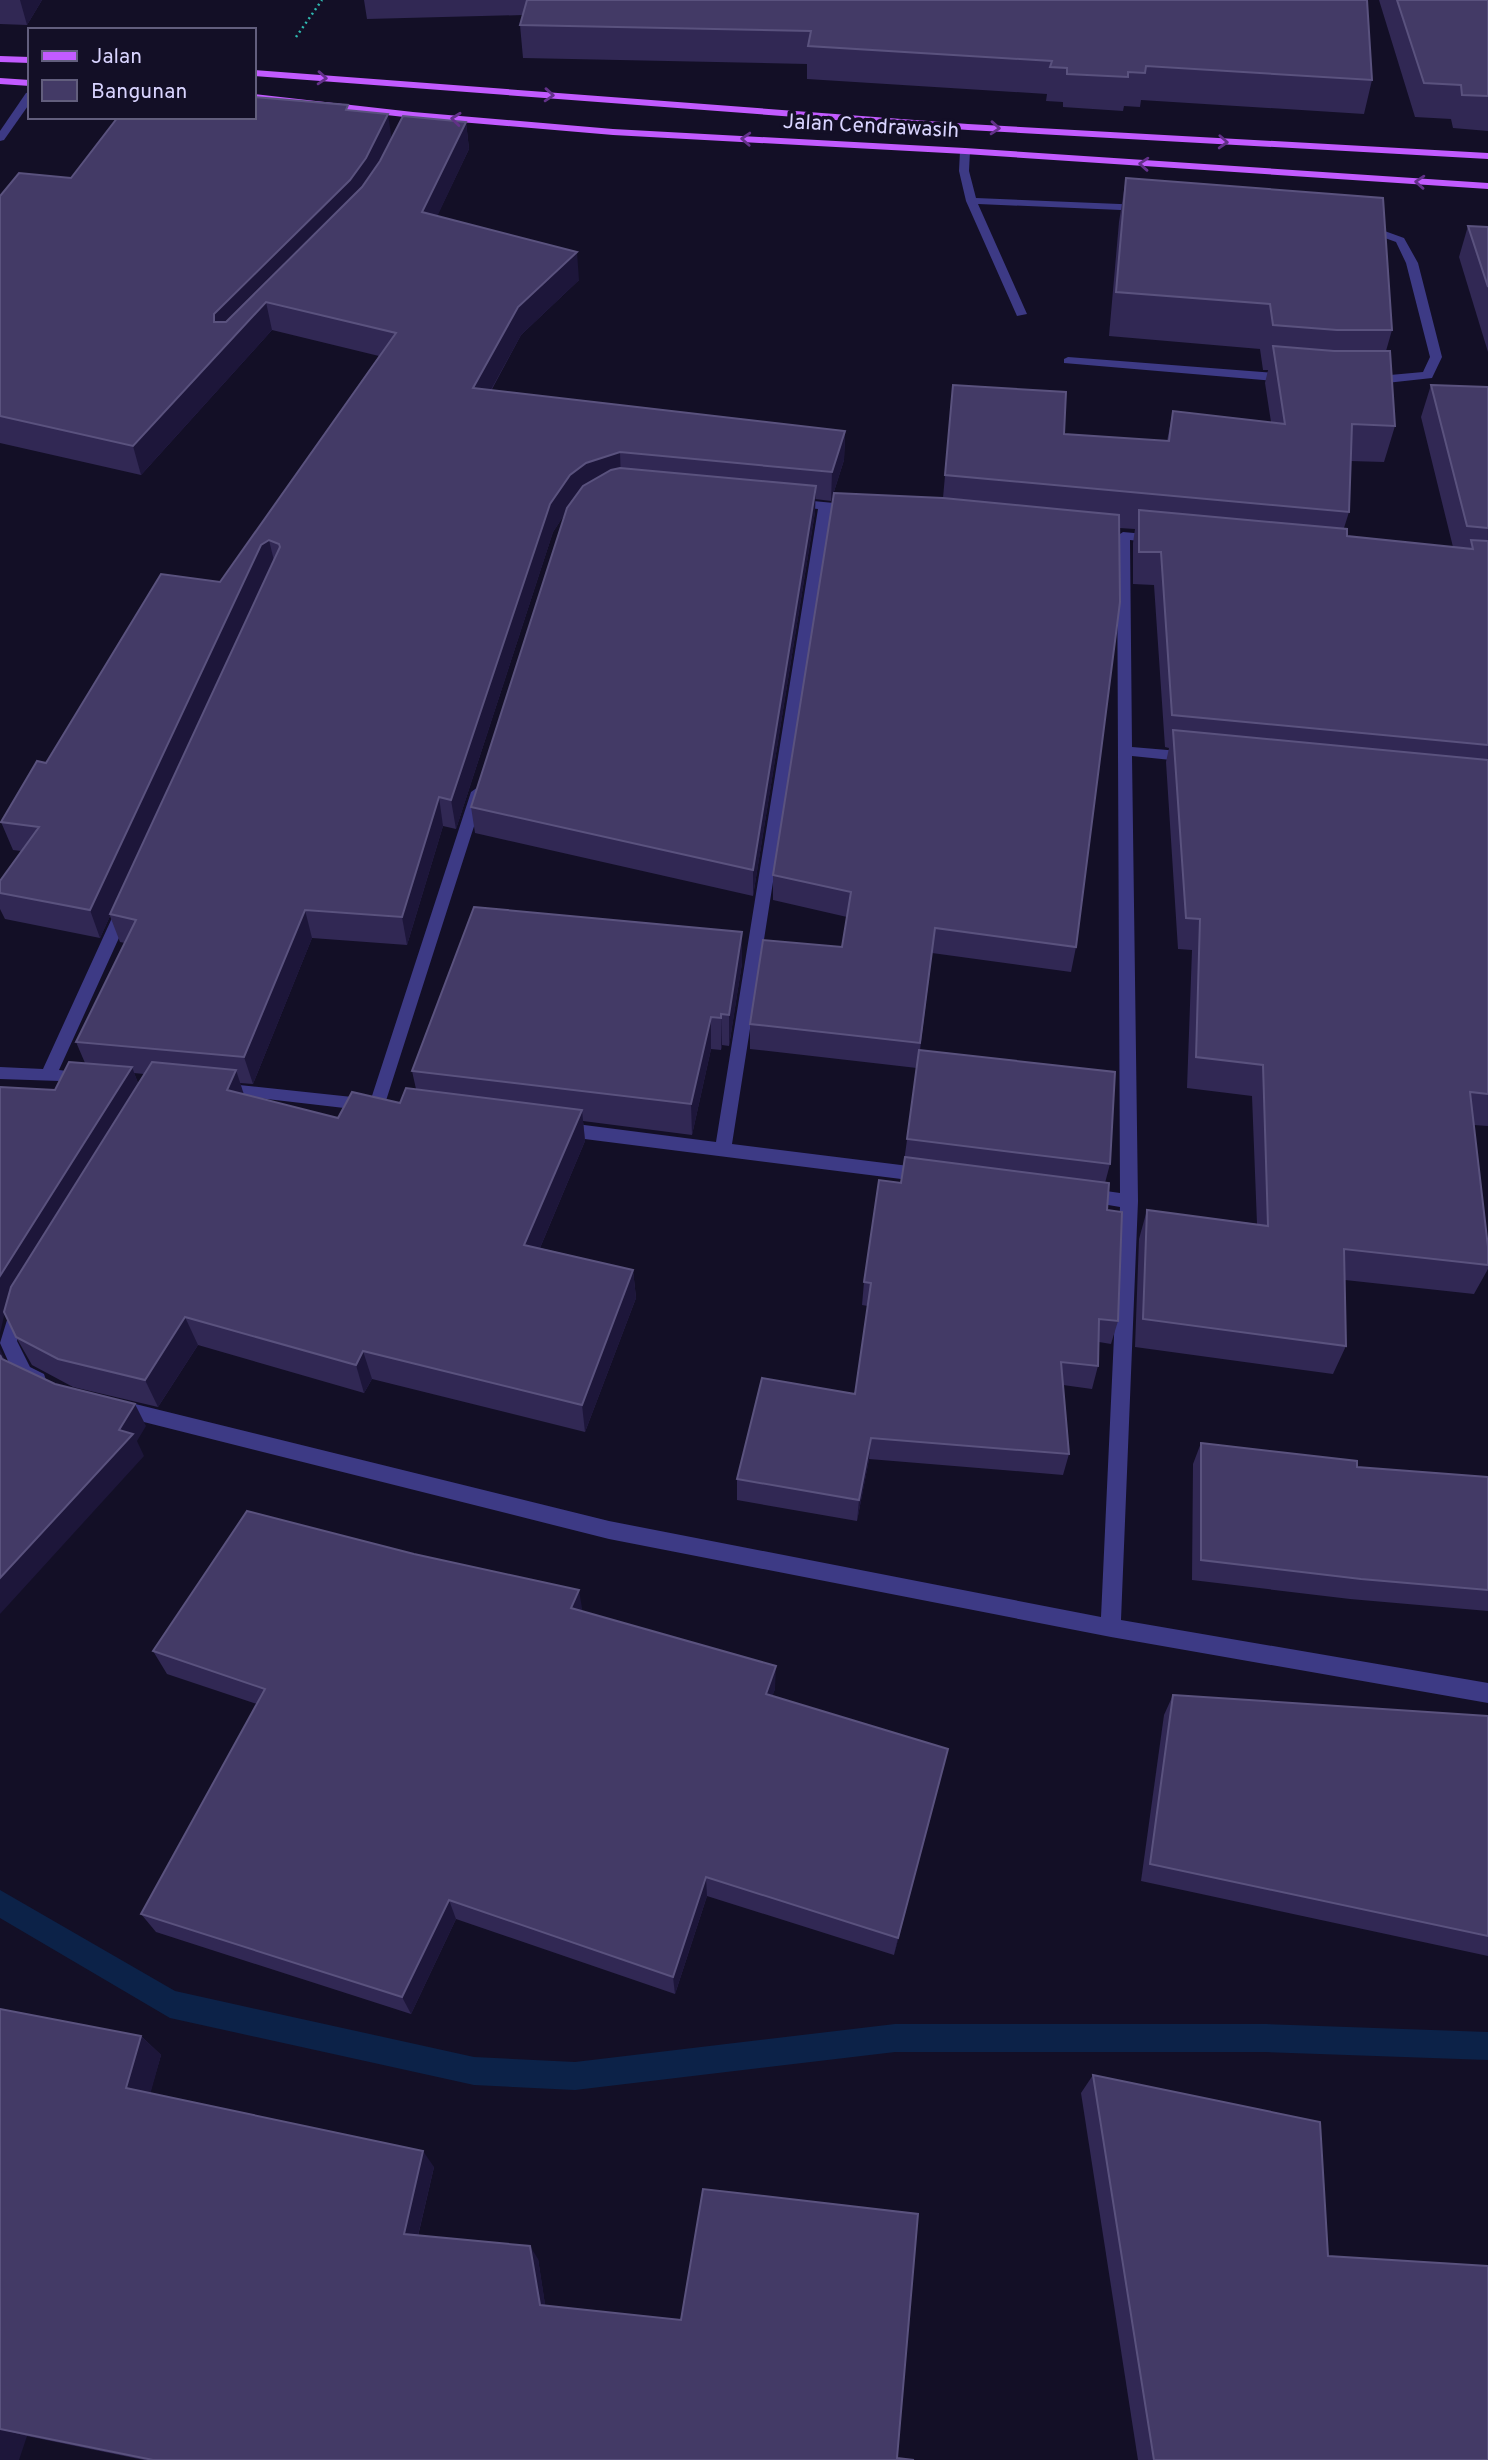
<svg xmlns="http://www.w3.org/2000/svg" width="1488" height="2460" font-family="Overpass,sans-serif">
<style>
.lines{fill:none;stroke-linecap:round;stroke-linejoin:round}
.stream{fill:#0c2248;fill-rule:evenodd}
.path{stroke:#2fb8b0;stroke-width:2.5;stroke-dasharray:2 3.5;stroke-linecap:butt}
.minor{fill:#3d3a85;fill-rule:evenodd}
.major{fill:#c25bff;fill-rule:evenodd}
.wall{fill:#312854;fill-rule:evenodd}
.shaded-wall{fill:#1d163a}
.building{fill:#433a66;stroke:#5a527e;stroke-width:2}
.oneway{stroke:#623188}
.labels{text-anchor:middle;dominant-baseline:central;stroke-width:7;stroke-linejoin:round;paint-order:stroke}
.far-street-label{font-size:21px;fill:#d9d4ff;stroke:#130f26}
</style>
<rect width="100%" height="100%" fill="#130f26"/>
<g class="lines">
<path class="stream" d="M0,1890L175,1991L474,2057L575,2062L895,2024H1266L1488,2032V2060L1266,2052H895L575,2090L474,2085L170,2018L0,1918Z"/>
<path class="path" d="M296,37L322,0"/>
<g class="minor">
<path d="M30,92V103L4,140L0,141V131L26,93Z"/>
<path d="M965,148L970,151L969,171L976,198L1144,205L1149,208L1144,211L978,204L1027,314L1017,316L966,201L959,171L960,151Z"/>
<path d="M1360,225H1368L1404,238L1418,263L1442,357L1432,378L1368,385L1362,381L1368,377L1423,372L1430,357L1406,263L1396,242L1360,229Z"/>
<path d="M1068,357L1288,374L1294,378L1288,382L1064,363V359Z"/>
<path d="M792,499L855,505L861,509L855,513L831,511L732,1144L925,1168L931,1170L934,1175L931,1180L925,1182L561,1136L555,1134L553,1129L555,1124L561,1122L716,1142L818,509L788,506V500Z"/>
<path d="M1123,532L1156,535L1162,539L1156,543L1130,540L1132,747L1191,752L1198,757L1191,762L1132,756L1138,1201L1121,1620L1488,1683V1703L1111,1637L609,1539L112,1414L110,1408L112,1402L119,1400L609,1521L1101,1617L1120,1207L1079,1200L1076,1195L1079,1190L1085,1188L1120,1193L1117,536Z"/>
<path d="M478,787L485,792L383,1110L370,1111L214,1093L212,1089L214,1085L220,1083L371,1099L471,792Z"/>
<path d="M125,902L133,907L59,1070L90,1074L92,1078L90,1082L0,1079V1067L43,1069L117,907Z"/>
<path d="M20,1300L26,1302L29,1307L17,1341L30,1367L44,1374L46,1380L44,1386L37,1388L16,1379L0,1343L11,1307L14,1302Z"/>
</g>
<g class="major">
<path d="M0,56L30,57V63L0,62Z"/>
<path d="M254,70L968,124L1488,153V159L968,130L254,76Z"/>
<path d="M0,78L30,80V86L0,84Z"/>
<path d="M254,94L413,112L613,129L965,148L1488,183V189L965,154L613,135L413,118L254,100Z"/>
</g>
</g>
<g class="wall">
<path d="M0,0H42L27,25L0,24Z"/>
<path d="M364,0H1367L1372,80L1364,114L1141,100L1140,107L1124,106L1123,111L1063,107V102L1046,101L1047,94L807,79V64L523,58L520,25L523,15L367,19Z"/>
<path d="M1379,0H1488V131L1453,128L1451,119L1415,117Z"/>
<path d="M348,110L392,139L466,122L469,149L437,216L579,280L521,335L491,391L845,431L844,460L831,501L815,499V512L753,896L475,833L471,807L566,512L553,532L456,829L443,826L407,945L312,938L253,1084L240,1083L243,1094L338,1118L400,1103L416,1089L412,1071L742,932V963L729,1046L722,1045L721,1050L711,1049L692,1135L583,1121L585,1141L540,1248L633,1270L636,1298L585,1432L372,1379L364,1393L198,1345L158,1407L73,1387L32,1365L16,1337L0,1087L55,1090L85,1063L76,1042L125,943L120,942L110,916L100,938L5,919L0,909V881L21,851L13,850L1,822L46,763L220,582L379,356L272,330L141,475L0,443V196ZM134,1073L144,1074L138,1083Z"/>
<path d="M1126,178L1392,330L1386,351L1395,426L1384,462L1350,461L1349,512L1344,528L1347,536L1453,547L1421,417L1431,385L1488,387V1126L1474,1125L1488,1247V1269L1474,1294L1345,1280L1346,1346L1333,1374L1135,1347L1139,1239L1147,1210L1257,1224L1252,1096L1187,1088L1192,950L1178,949L1166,762L1169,748L1165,747L1154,585L1133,584V543L1135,529L1119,528L1076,947L1071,972L932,953L920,1050L1110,1164L1105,1183L1118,1321L1111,1344L1099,1342L1098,1366L1092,1389L1063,1385L1069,1454L1063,1475L869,1459L857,1521L737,1500V1479L855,1394L868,1306L862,1305L864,1282L901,1183L917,1068L750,1049V1024L842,947L847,917L773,900V875L943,498L953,385L1064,434L1167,441L1173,411L1271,422L1265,383L1268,370H1263L1260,349L1109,336L1119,222Z"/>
<path d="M1468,226L1488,227V352L1459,257Z"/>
<path d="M1201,1443L1357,1467L1488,1477V1611L1350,1599L1192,1580L1193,1464Z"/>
<path d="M583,1612L775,1689L772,1696L943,1769L894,1955L707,1896L675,1994L456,1919L411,2014L156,1932L141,1914L257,1704L167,1674L153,1651Z"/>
<path d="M1173,1695L1488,1716V1956L1141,1881L1164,1715Z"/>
<path d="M0,2009L141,2036L161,2055L150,2093L434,2167L418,2236L538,2259L545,2305L897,2458L914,2460H144L27,2436L0,2460Z"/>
<path d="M1093,2075L1328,2256L1488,2460H1138L1081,2093Z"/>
</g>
<g class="shaded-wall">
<path d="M20,0H42L27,25Z"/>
<path d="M388,114L392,141L370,186L220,342L214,322V314Z"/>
<path d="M466,122L469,149L426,240L422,212Z"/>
<path d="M577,252L579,280L521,335L476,417L473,388L518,307Z"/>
<path d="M266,302L272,330L141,475L133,446Z"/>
<path d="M845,431L844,460L831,501L832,472Z"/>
<path d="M620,452L621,480L572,503L553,532L456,829L451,800L550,504L570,475L586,463Z"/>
<path d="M816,486L815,512L753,896V870Z"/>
<path d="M269,540L276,569L110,914V916L100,938L90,910L261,545Z"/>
<path d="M439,797L443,826L407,945L402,917Z"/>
<path d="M305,910L312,938L253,1084L244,1057Z"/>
<path d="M742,932V963L729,1046V1015Z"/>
<path d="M721,1014L722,1045L721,1050Z"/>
<path d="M711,1017V1049L692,1135L691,1104Z"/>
<path d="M132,1067L141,1091L5,1312L0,1333V1276Z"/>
<path d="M236,1070L246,1101L227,1090Z"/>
<path d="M582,1110L585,1141L529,1274L524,1245Z"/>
<path d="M633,1270L636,1298L585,1432L582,1405Z"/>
<path d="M185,1317L198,1345L158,1407L145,1380Z"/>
<path d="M0,1349L15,1381L0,1355Z"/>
<path d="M363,1351L372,1379L364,1393L356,1365Z"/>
<path d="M135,1404L146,1426L137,1441L144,1456L0,1614V1578L119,1430Z"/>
<path d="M871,1438L869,1459L857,1521L859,1500Z"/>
<path d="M579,1590L583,1614L571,1608Z"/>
<path d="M776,1666L775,1689L766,1716V1694Z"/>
<path d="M948,1749L943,1769L894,1955L898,1938Z"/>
<path d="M706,1877L707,1896L675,1994L673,1977Z"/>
<path d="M449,1900L456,1919L411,2014L402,1997Z"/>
<path d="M141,2036L161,2055L147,2106L126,2088Z"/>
<path d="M423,2151L434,2167L415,2248L404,2234Z"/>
<path d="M530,2246L538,2259L547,2316L540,2305Z"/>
<path d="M0,2429L27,2436L19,2460H0Z"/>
</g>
<g class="building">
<path d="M527,0H1367L1372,80L1146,66L1145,73L1128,72V77L1067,74V68L1050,67L1052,61L808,46L811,31L520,25Z"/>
<path d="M1397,0H1488V96L1462,95L1461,85L1424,83Z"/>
<path d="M254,97L348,105L346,110L388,114L366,158L350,180L214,314V322H226L362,187L380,161L403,116L466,122L422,212L577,252L518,307L473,388L845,431L832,472L620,452L586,463L570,475L550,504L451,800L439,797L402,917L305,910L244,1057L76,1042L136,920L110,914L280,547L279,544L269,540L261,545L90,910L0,893V881L39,827L1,822L37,761L46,763L161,574L220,582L396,333L266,302L133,446L0,416V196L19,173L71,178L118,117H254Z"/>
<path d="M1126,178L1383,198L1392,330H1337L1273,325L1270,304L1116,292Z"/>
<path d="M1468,226L1488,227V287Z"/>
<path d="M1273,346L1334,351H1390L1395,426L1352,424L1349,512L945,475L953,385L1066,392L1064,434L1169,441L1173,411L1285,424Z"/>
<path d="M1431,385L1488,387V528L1467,526Z"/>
<path d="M620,468L816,486L753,870L471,807L567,508L583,486L611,470Z"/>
<path d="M834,493L943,498L1119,515L1120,602L1076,947L935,928L920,1043L750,1024L763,940L842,947L851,892L773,875Z"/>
<path d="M1139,510L1347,529V536L1473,549L1471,540L1488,541V745L1172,715L1161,552H1139Z"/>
<path d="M1173,730L1488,760V1094L1470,1092L1488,1247V1265L1344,1249L1346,1346L1143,1319L1147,1210L1268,1226L1263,1065L1196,1057L1200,919L1186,918Z"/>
<path d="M474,907L742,932L729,1015L721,1014V1018L711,1017L691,1104L412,1071Z"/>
<path d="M919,1050L1115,1072L1110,1164L907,1139Z"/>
<path d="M69,1062L132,1067L0,1276V1087L55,1090Z"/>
<path d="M152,1062L236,1070L227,1090L338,1118L352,1092L400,1103L406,1088L582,1110L524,1245L633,1270L582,1405L363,1351L356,1365L185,1317L145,1380L58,1359L16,1337L4,1312L11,1287Z"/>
<path d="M905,1157L1109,1183L1107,1210L1122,1212L1118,1321L1099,1319L1098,1366L1061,1362L1069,1454L871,1438L859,1500L737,1479L762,1378L855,1394L871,1283L864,1282L879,1180L901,1183Z"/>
<path d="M0,1355L2,1359L55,1384L135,1404L119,1430L133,1434L0,1578Z"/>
<path d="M1201,1443L1357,1461V1467L1488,1477V1590L1361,1579L1201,1560Z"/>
<path d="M247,1511L414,1554L579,1590L571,1608L776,1666L766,1694L948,1749L898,1938L706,1877L673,1977L449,1900L402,1997L141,1914L265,1689L153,1651Z"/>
<path d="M1173,1695L1488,1716V1936L1150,1864Z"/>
<path d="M0,2009L141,2036L126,2088L423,2151L404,2234L530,2246L540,2305L681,2320L703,2189L918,2214L897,2458L914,2460H153L0,2429Z"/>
<path d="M1093,2075L1320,2122L1328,2256L1488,2266V2460H1154Z"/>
</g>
<defs><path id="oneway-chevron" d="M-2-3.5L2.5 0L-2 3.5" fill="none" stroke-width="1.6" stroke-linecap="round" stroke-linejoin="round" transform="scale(1.75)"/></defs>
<g class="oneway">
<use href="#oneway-chevron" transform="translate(322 78) rotate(4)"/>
<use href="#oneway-chevron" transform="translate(549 95) rotate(4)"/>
<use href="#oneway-chevron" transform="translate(456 119) rotate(-174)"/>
<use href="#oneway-chevron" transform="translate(995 128) rotate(4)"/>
<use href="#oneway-chevron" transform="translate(746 139) rotate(-177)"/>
<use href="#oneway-chevron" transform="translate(1223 142) rotate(3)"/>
<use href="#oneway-chevron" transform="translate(1144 164) rotate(-176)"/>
<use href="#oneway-chevron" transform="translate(1420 182) rotate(-176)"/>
</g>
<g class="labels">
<g class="far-street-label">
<text transform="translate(871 127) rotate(3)">Jalan Cendrawasih</text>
</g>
</g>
<rect x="28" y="28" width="228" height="91" fill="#130f26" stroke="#625e7d" stroke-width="2"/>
<rect x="42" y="51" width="35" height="10" fill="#c25bff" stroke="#625e7d" stroke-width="2"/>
<text x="91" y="63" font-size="21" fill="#d9d4ff">Jalan</text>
<rect x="42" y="80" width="35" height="21" fill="#433a66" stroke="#625e7d" stroke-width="2"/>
<text x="91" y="98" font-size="21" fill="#d9d4ff">Bangunan</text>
</svg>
